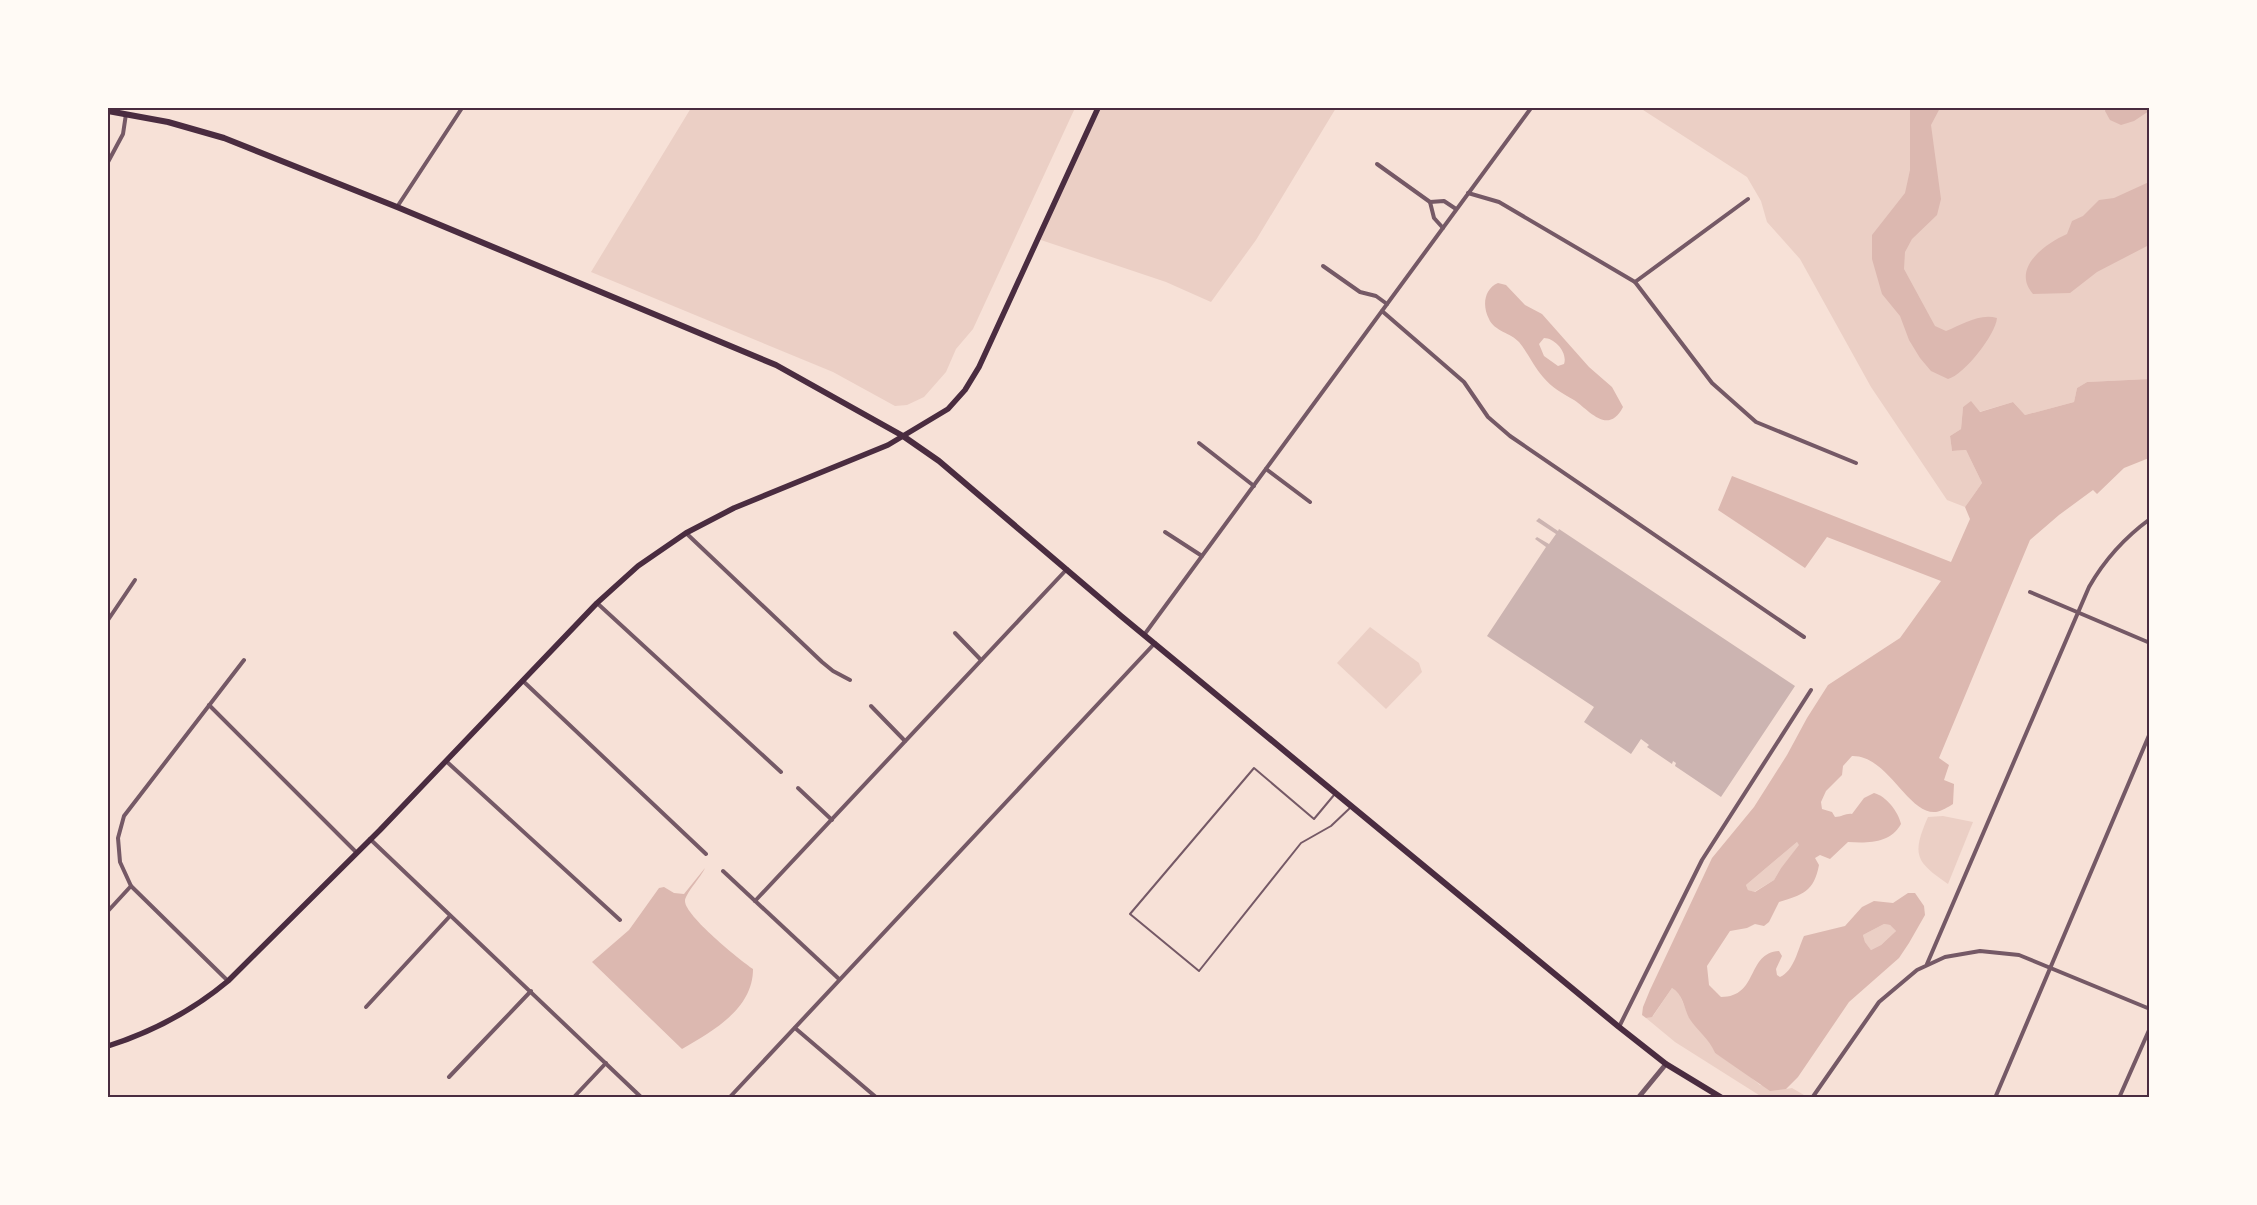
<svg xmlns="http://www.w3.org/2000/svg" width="2257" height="1205" font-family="'Asap Condensed',sans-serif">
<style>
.green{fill:#ebcfc5}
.water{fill:#dcb8b0;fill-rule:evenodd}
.building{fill:#ccb4b1}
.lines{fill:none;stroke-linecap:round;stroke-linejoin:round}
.service{stroke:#755966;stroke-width:2}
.minor{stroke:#755966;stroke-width:4}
.tertiary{stroke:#755966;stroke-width:5}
.secondary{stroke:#4a2c40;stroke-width:5.5}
.primary{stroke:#4a2c40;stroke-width:6}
.neatline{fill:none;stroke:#4a2c40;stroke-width:2}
</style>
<rect width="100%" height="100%" fill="#f7e1d7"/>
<g class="green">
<path d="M691,108H1075L973,329L956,349L946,372L924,397L907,405L895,406L833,372L591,272Z"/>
<path d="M1098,108H1336L1256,240L1211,302L1166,282L1035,238Z"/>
<path d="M1640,108H2149V379L2087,382L2077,388L2074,402L2025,415L2013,402L1979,412L1971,402L1963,407L1961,429L1950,436L1952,451L1966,450L1982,483L1965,507L1947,500L1871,387L1800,259L1767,222L1761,201L1747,177Z"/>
<path d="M1370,627L1419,663L1422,672L1386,709L1337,663Z"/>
<path d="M1943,816L1973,822L1948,884C1916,862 1911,855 1928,817Z"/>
<path d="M1797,842L1800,845L1781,868L1774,880L1754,892L1748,890L1746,885Z"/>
<path d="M1884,924L1890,925L1896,931L1881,945L1871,950L1865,942L1863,935Z"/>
<path d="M1672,988L1678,991L1690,1019L1712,1044L1715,1053L1742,1070L1760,1085L1786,1089L1792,1088L1804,1095L1801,1097H1762L1675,1042L1646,1018L1653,1016Z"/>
</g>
<g class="water">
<path d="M1910,108H1940L1931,125L1941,199L1937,215L1912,239L1905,252L1904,269L1935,326L1946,331C1962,325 1979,313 1997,318C1996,334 1964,375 1948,379L1931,371L1920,358L1909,340L1900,316L1882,294L1872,259V235L1905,193L1910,170Z"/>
<path d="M2106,108H2149V111L2134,121L2121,125L2110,120L2105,111Z"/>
<path d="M2149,182V245L2097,272L2070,293L2033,294C2011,269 2044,244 2067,234L2072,221L2083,216L2099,200L2114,198Z"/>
<path d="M1498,283L1506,285L1525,305L1542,314L1589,367L1612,387L1623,407C1608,436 1589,410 1574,400C1562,393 1552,388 1543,377C1534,367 1528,353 1519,342C1511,333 1494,331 1489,319C1482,306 1484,289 1498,283ZM1544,338C1555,338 1568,353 1564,364L1558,366L1544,356L1539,344Z"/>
<path d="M2149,379V458L2124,468L2097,494L2093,490L2059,515L2030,540L1939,758L1949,765L1944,780L1954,784L1953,804C1948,807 1942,811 1936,812C1908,815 1888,755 1852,756L1843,766L1842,775L1826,791L1821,802L1822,809L1832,812L1835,817C1842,817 1846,813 1852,814L1864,798L1874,793C1886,796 1898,811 1901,824C1890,844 1867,843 1848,842L1830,859L1820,855L1815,858L1819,865C1814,892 1802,895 1779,902L1769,922L1764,926L1755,924L1747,928L1730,931L1707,966L1709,985L1721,997C1759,997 1746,953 1779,951L1782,956L1776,969L1777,975L1780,977C1794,971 1798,949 1804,936L1845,926L1862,907L1874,901L1893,903L1908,893H1915L1924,906L1925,915L1909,943L1899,958L1849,1002L1798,1077L1786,1089L1770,1091L1715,1053C1709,1038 1697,1031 1689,1018C1684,1008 1683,994 1672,988L1652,1017L1646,1018L1642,1015L1643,1007L1650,990L1712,858L1754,807L1787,755L1807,718L1828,685L1900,638L1941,581L1827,537L1805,568L1718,510L1732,476L1951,562L1970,519L1965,507L1982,483L1966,450L1952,451L1950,436L1961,429L1963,407L1971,401L1980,412L2013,402L2025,415L2074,402L2077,388L2087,382ZM1797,842L1799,845L1781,868L1774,880L1755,892L1748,890L1746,885ZM1884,924L1890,925L1896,931L1881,945L1871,950L1865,942L1863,935Z"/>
<path d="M705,868C701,877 685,894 685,901C685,916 740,960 753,969C753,1009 713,1031 682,1049L592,962L629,930L659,888L664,887L674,893L684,894Z"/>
</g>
<path class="building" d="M1539,518L1558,531L1559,529L1795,686L1721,797L1675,766L1676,763L1673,761L1672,764L1647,747L1649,745L1641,739L1631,754L1584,722L1594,707L1487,636L1546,547L1535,539L1537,537L1549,544L1556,534L1536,521Z"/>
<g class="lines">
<path class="service" d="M1334,795L1314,819L1254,768L1130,914L1199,971L1301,843L1331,826L1351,807"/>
<g class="minor">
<path d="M108,162L123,134L126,114"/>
<path d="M1377,164L1430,202L1444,201L1456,209"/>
<path d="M1468,193L1499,202L1635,282L1712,383L1756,422L1856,463"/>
<path d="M1430,202L1434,218L1443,228"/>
<path d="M397,207L462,108"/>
<path d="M1323,266L1360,292L1376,296L1387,304"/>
<path d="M1635,282L1748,199"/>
<path d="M1382,311L1464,382L1488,417L1510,436L1804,637"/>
<path d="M1199,443L1254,486"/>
<path d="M1266,469L1310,502"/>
<path d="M1165,532L1202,556"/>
<path d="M686,533L822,662L833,671L850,680"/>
<path d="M2030,592L2150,643"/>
<path d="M597,603L781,772"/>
<path d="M108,620L135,580"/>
<path d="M955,633L981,660"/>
<path d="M1144,635L1531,108"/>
<path d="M523,681L706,854"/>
<path d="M209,705L356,852"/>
<path d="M871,706L905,741"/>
<path d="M446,761L620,920"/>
<path d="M798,788L832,820"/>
<path d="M370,839L642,1098"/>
<path d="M723,871L839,979"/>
<path d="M755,901L1067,569"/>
<path d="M108,911L131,886"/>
<path d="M1927,964L2089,587C2105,559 2124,538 2150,519"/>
<path d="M228,981L131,886L120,862L118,838L124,816L244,660"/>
<path d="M366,1007L450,916"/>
<path d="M1619,1027L1702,860L1811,690"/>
<path d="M795,1028L877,1098"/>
<path d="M449,1077L531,991"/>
<path d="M573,1098L606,1063"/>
<path d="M729,1098L1155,643"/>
<path d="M1812,1098L1879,1002L1917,970L1945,957L1980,951L2019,955L2150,1009"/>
<path d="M1995,1098L2150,733"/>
<path d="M2119,1098L2150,1028"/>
</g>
<path class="tertiary" d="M1638,1098L1666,1064"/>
<path class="secondary" d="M108,1046C152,1032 192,1011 228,981L380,830L597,603L638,566L686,533L734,508L888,445L948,409L965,390L979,367L1098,108"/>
<path class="primary" d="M108,111L168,122L224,138L397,207L776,365L903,436L939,461L1121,616L1619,1027L1666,1064L1722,1098"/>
</g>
<rect width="2257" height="1205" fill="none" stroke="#fffaf5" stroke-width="218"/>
<rect x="109" y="109" width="2039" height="987" class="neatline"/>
</svg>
